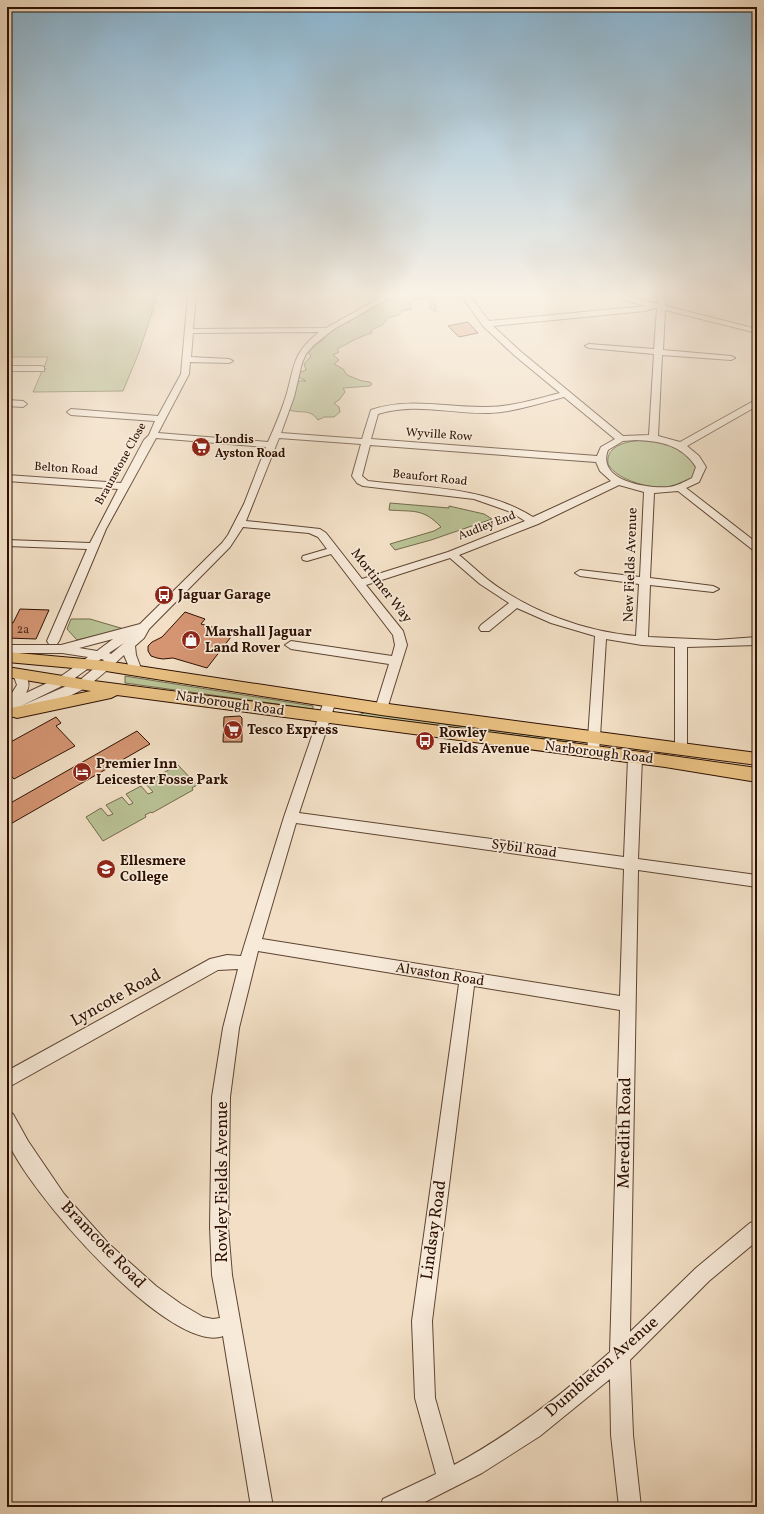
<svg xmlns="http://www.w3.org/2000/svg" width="764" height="1514" font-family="Vollkorn,serif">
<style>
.green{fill:#b9c295;stroke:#73694b}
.building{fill:#d59573;stroke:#2d1001}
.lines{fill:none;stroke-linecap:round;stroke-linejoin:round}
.minor-casing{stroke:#5e4432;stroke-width:2}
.major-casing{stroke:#2d1001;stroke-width:2}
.minor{fill:#f7ead9;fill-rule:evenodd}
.major{fill:#e9c082;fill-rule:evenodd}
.labels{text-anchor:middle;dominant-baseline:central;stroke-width:3.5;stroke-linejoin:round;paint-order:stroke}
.far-street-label{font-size:12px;fill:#2d1001;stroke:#f7ead9}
.far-poi-label{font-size:12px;font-weight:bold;fill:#2d1001;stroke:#f7ead9;text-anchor:start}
.number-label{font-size:12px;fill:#57311e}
.street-label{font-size:14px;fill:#2d1001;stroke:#f7ead9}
.poi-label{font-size:14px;font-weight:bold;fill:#2d1001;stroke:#f7ead9;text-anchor:start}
.near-street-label{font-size:17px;fill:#2d1001;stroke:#f7ead9}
</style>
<rect width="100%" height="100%" fill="#f2dfc5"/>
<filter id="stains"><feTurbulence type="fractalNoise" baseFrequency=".005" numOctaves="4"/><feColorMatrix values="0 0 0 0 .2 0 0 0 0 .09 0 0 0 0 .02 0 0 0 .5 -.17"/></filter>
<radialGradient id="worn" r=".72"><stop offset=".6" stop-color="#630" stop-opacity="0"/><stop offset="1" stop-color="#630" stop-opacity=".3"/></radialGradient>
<g class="green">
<path d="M8,295H157L153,308L155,309L153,310L139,352L123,391L33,392L42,371L46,369L44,367L48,357H7Z"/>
<path d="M398,295H431L429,296L434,298V303L437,307L435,308L436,312L430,308L431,305L428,298L415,300L410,303L412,309L402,311L398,316C384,317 389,320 382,325C378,327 374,328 371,331L372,333C360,336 349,343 337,349L339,352L333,355L339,360L334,364L343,369L347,375L362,381L370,382L372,384L370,386L343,388L345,392L339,400L334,403L339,407L340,412L334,417H324L318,420C309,407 299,415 287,409L292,403L296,387L299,381H306L298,377L299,373L306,370L304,364L311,356L307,350L323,340L329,332L342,324L350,322L351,319L382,302L394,300L395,296Z"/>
<path d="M643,440L663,442L686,452L696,466C695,501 621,488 608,464C605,445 629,441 643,440Z"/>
<path d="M390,503L449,508V506L484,514L492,519L431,540L395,550L390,544L434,531L441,527C423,508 414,512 389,510Z"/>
<path d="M71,619H90L124,629L77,640L67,629Z"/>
<path d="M125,676L313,706V709L125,683Z"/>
<path d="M366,712L472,728L574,740L576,743L356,716Z"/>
<path d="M178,765L197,785L192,788L193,790L152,813L151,812L145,815L146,817L103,841L86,817L101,808L108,816L113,814L106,805L122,797L129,805L133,803L126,794L141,786L148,794L153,792L145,783L160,775L168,784L171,782L163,773Z"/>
</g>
<g class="building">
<path d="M468,322L478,333L459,337L448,326Z"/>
<path d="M20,609L49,610L36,639L7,638V622L13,623Z"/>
<path d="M185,612L205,619L201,624L234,633L207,668L173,658L163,659L157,658L151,656L148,651V646L152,642L162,637Z"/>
<path d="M240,716L242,718V742H223L224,717Z"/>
<path d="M56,717L61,723L56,726L75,746L14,779L7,771V744Z"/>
<path d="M137,731L150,744L7,826V805Z"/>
</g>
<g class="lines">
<g class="minor-casing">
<g id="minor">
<path d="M188,295H196L193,329L326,328L385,295H395L334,329L314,345L306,354L302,363L294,397L281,433L362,439L371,410C409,397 448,408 487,407C512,407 536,399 560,393L514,355L483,326L461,295H469L489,321L646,306L608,295H622L658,304V295H666L665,306L757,329V333L665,310L663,350L731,356L735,358L731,360L662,355L658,436L680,442L757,399V406L687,446L699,456L706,467L699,482L686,488L757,543V551L753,550L678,491L654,493L650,578L713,586L719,589L713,592L650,585L648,637L716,640L757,637V645L687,647V749L686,752H676L675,749V647L642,645L606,639L599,753L598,756L593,758L588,756L587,753L595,636L551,623L517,608L489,631H481L479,628L481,625L509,603L480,584L450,558L366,585L403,631L407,645L387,709L385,712H377L375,709L389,664L291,649L285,645L291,641L392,656L395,645L393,635L331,554L307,561L303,560L302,558L303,556L327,549L318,537L309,533L243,527L230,547L149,629L144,638L135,646L136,655L142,671L140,674H132L124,655C113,665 101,676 89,685C71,698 29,714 7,718V701L17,685L13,674L15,671H23C28,679 31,684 26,693L60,677L88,657L62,653H7V645H61L140,624L222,543L228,535L244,504L266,447L156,438L106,529L59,641L57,644H49L47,641L87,549L7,546V540L90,543L118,489L7,481V475L121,483L144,440L149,435L155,421L71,415L67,412L71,409L158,416L181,374ZM655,308L657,309L654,349L589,344L585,346L589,348L654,354L649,435L623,436L520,351L493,326L645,311ZM319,332C293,353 295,364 287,393C282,410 275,426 268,442L158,433L189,374L190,362L229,363L233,361L229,359L191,357L193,333ZM564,397L615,439L601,447L597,456L371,439L378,414C414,402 452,414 489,413C515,412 540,403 564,397ZM279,438L361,444L352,476L357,483L363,486L474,499L511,512L525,521L448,552L362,579L326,533L320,529L246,521ZM636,440C661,441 682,445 696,467L692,478C684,482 677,486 669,487C648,489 596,481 608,450L623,441ZM370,445L596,462L600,471L611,481L533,517C483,486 425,488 368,481L362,476ZM619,485L644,492L640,577L580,570L575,573L580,576L639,584L636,636C585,632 528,611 487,579C477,571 469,563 459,555L538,524ZM113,639L97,651L79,648ZM124,643L111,654L109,653ZM101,659L104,660L80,680L21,706L68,683Z"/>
<path d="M41,366L44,367V371H7V367L9,366Z"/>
<path d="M7,400L23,401L27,404L23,407L7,406Z"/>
<path d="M330,697L334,698L336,701L299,813L624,857L628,758L630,755L635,753L640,755L642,758L638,859L757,875V887L638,870L630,1332L696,1268L750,1223L757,1221V1241L709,1281L630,1360L633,1435L641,1507H619L611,1435L610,1379L540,1436L482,1473L415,1507H380L383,1499L436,1474L415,1398L412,1321L459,984L258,951L239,1028L230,1097L228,1227L232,1275L273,1507H251L223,1336C170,1356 23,1186 7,1139C5,1131 7,1120 7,1111L13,1114L28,1141L64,1194L108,1243L156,1286L181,1304L203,1317L213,1319L220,1318L212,1275L210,1227L212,1097L223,1028L238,969L218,970L7,1088V1071L210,959L227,955L241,956L284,817L324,701L326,698ZM296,823L624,869L620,996L262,939ZM474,986L620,1010L610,1352C562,1395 511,1434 454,1465L435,1398L432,1321Z"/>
</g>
</g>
<g class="major-casing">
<g id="major">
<path d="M7,652L106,661L381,703L757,753V765L381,715L106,671L7,662Z"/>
<path d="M7,667L94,681L665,755L757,768V782L665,767L117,695L111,698L17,718L11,716L9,712L11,708L91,691L7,677Z"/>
</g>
</g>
<use href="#minor" class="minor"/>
<use href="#major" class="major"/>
</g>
<linearGradient id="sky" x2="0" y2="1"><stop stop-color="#89b7d5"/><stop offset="0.58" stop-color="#f9f1e5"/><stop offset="1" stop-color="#f9f1e5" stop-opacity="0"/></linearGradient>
<rect width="764" height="507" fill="url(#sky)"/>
<defs>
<g id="supermarket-disc" transform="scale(1)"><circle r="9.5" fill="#8f2418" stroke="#f7ead9"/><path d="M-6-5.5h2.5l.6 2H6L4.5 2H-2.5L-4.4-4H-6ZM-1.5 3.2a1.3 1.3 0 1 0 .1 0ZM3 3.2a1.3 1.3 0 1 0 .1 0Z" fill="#fff"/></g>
<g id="bus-disc" transform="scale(1)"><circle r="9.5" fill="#8f2418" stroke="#f7ead9"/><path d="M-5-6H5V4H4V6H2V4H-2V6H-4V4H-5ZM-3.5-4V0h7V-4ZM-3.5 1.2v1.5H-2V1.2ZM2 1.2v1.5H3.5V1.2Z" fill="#fff"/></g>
<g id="shop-disc" transform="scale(1)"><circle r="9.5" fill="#8f2418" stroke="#f7ead9"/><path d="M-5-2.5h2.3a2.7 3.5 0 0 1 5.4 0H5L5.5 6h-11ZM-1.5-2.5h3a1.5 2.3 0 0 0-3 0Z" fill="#fff"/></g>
<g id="hotel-disc" transform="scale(1)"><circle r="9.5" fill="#8f2418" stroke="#f7ead9"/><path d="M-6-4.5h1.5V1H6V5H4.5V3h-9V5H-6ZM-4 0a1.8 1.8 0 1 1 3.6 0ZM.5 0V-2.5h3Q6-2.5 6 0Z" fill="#fff"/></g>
<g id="school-disc" transform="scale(1)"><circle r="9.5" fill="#8f2418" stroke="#f7ead9"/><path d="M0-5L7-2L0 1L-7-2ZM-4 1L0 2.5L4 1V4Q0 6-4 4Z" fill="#fff"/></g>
</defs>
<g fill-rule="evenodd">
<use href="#supermarket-disc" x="201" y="447"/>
<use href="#bus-disc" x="164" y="595"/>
<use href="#shop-disc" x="191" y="640"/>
<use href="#supermarket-disc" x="233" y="730"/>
<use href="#bus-disc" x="425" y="741"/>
<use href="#hotel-disc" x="82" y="772"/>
<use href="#school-disc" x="106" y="869"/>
</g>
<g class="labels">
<g class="far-street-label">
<text transform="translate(439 435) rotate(4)">Wyville Row</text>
<text transform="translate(121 464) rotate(-61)">Braunstone Close</text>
<text transform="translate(66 469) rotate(4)">Belton Road</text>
<text transform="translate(430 478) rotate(6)">Beaufort Road</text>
<text transform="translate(487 526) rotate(-21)">Audley End</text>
</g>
<g class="far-poi-label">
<text x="215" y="440">Londis<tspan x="215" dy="14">Ayston Road</tspan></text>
</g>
<g class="number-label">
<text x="23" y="630">2a</text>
</g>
<g class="street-label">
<text transform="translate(631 565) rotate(-88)">New Fields Avenue</text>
<text transform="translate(381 586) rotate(52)">Mortimer Way</text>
<text transform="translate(230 704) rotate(8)">Narborough Road</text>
<text transform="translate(599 753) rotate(7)">Narborough Road</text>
<text transform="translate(524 849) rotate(8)">Sybil Road</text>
<text transform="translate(440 975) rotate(9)">Alvaston Road</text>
</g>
<g class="poi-label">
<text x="178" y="595">Jaguar Garage</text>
<text x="205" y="632">Marshall Jaguar<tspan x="205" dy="16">Land Rover</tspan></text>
<text x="247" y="730">Tesco Express</text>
<text x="439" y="733">Rowley<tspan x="439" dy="16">Fields Avenue</tspan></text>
<text x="96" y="764">Premier Inn<tspan x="96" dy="16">Leicester Fosse Park</tspan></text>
<text x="120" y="861">Ellesmere<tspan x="120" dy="16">College</tspan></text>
</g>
<g class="near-street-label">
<text transform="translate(116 998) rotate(-29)">Lyncote Road</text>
<text transform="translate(625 1133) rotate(-89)">Meredith Road</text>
<text transform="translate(222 1182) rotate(-90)">Rowley Fields Avenue</text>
<text transform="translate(434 1230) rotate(-82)">Lindsay Road</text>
<text transform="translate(103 1245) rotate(46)">Bramcote Road</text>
<text transform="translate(602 1367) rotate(-41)">Dumbleton Avenue</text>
</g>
</g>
<rect width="764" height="1514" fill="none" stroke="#f2dfc5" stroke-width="24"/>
<rect x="8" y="8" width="748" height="1498" fill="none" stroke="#2d1001" stroke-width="2"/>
<rect x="12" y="12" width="740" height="1490" fill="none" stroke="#2d1001"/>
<rect width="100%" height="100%" filter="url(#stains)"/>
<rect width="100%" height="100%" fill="url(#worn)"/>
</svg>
